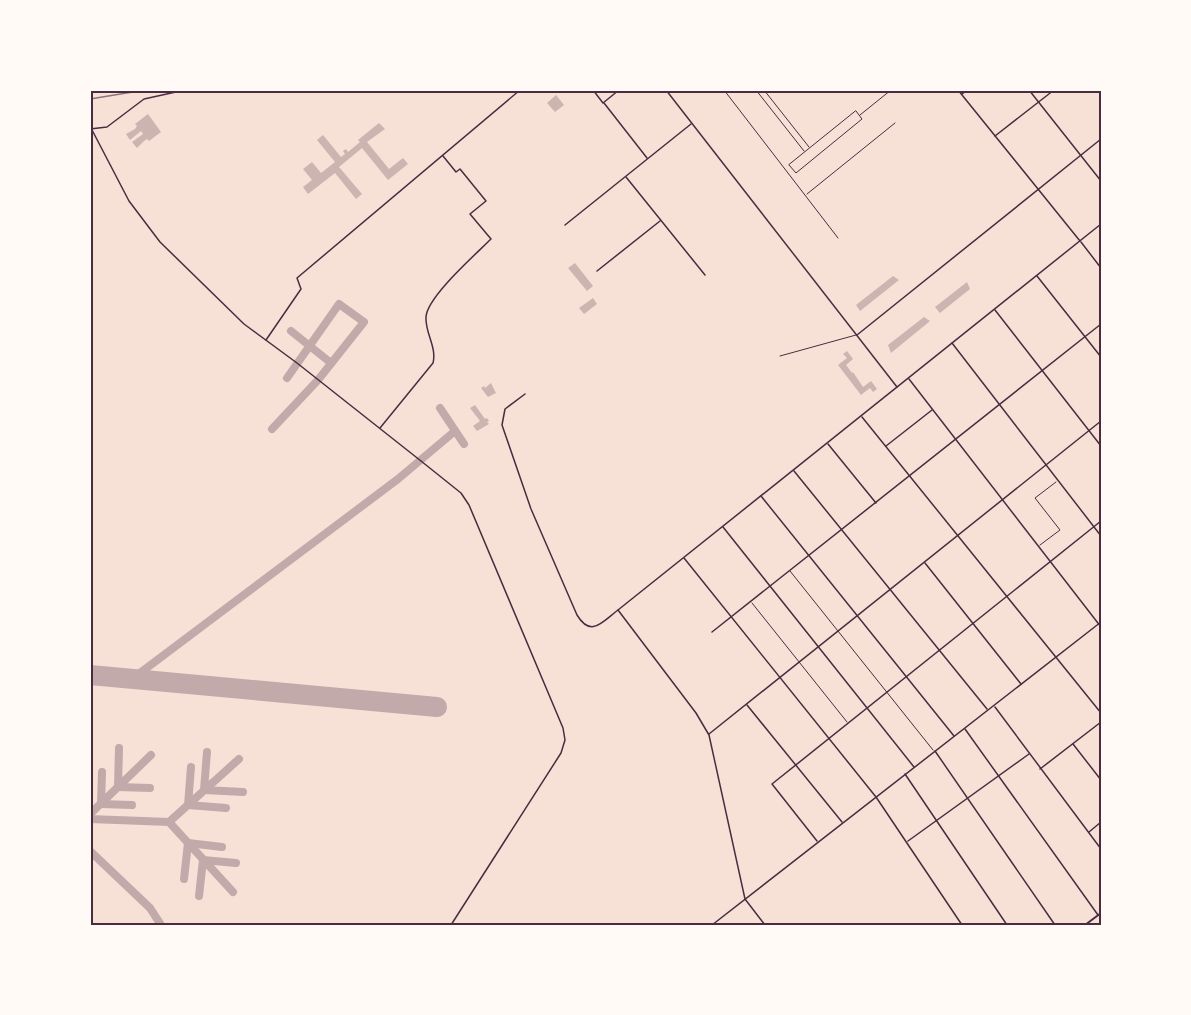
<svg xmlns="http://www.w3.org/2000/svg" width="1191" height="1015" font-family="'Playfair Display',serif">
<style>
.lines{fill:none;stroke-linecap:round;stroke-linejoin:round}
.taxiway{stroke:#c3aaaa;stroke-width:8}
.runway{stroke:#c3aaaa;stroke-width:20}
.building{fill:#ccb4b1}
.service{stroke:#4a2c40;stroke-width:1}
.pedestrian{stroke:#4a2c40;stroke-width:1}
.minor{stroke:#4a2c40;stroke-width:1.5}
.tertiary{stroke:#4a2c40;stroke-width:1.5}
.secondary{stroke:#4a2c40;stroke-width:2}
.rail{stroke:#8f747c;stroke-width:1.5}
.neatline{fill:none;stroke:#4a2c40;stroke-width:2}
</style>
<rect width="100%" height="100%" fill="#f7e1d7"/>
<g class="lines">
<g class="taxiway">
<path d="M291,331L331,363"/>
<path d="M440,408L464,444"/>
<path d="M272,429L318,380L364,322L339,304L287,378"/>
<path d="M132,679L398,479L455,431"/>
<path d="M119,748L118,787L150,788"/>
<path d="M207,752L204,790L243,792"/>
<path d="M191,767L188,805L226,808"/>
<path d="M102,772L101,804L132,805"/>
<path d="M90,814L151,755"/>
<path d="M90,819L169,822"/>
<path d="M90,851L150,908L161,925"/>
<path d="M184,879L188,843L222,847"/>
<path d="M233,892L169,822L239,759"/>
<path d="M199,896L203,860L236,863"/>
</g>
<path class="runway" d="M90,675L437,707"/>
</g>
<g class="building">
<path d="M556,95L564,105L555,112L547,103Z"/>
<path d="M148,114L161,132L149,141L147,139L144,141L137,148L132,142L143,134L141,131L130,140L126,134L135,129L137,126L135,124Z"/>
<path d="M379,123L385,129L367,142L389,169L403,158L408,164L388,180L362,148L339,167L362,194L356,199L335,173L308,194L303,187L312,180L303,169L312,162L321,173L335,162L317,140L323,135L341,157L345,154L343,151L346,149L348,152L360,142L358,140Z"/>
<path d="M575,263L593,286L587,291L568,268Z"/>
<path d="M893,276L899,280L860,311L856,305Z"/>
<path d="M967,282L970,289L940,313L935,307Z"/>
<path d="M593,298L597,304L584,314L579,308Z"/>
<path d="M924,317L930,321L891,353L888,345Z"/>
<path d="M847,351L853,359L846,365L852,373L853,372L863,387L871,381L877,389L873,392L870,388L861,395L838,365L847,358L843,354Z"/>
<path d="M491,383L496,393L488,397L481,388L484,386L485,388Z"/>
<path d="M475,405L485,419L487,418L489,421L487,422L489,424L477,431L473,426L480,421L470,408Z"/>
</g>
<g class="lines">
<g class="service">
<path d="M724,90L838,238"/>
<path d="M807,194L895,123"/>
<path d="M780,356L856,335"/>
<path d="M1040,545L1060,530L1035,498L1056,482"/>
<path d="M790,571L933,750"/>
<path d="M752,603L847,722"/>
</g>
<g class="pedestrian">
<path d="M756,90L804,151"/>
<path d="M764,90L809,147"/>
<path d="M856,111L862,119L796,173L789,165Z"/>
<path d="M860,115L891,90"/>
</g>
<g class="minor">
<path d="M958,90L1080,241"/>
<path d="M1029,90L1101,181"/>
<path d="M962,94L968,90"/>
<path d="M604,103L647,158"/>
<path d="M91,128L129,201L160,242L244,324L297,363L421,461L461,493L469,505L563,728L565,740L561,753L451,925"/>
<path d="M90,129L107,127L144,99L185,90"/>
<path d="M995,136L1054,90"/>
<path d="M626,177L705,275"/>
<path d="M565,225L691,124"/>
<path d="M597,271L660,221"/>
<path d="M1037,276L1101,357"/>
<path d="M995,310L1101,446"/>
<path d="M857,335L1101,139"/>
<path d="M266,340L301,289L297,278L520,90"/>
<path d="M952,343L1101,536"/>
<path d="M909,379L1101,627"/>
<path d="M525,394L505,409L502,425L531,509L577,615C591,638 602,622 618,610"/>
<path d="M862,417L1101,713"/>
<path d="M380,428L433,363C437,347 425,333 426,317C427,297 475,255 491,239L470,214L486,201L460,169L456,172L443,156"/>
<path d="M828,444L876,503"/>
<path d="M886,446L932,410"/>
<path d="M794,471L987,709"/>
<path d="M761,496L954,736"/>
<path d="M723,527L914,767"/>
<path d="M684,558L876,797L962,925"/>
<path d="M925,563L1021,684"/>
<path d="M712,632L1101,324"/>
<path d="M747,705L842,822"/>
<path d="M965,729L1098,915"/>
<path d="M709,734L1101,421"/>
<path d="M1073,744L1101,780"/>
<path d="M935,751L1055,925"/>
<path d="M1040,769L1101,722"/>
<path d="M905,774L1007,925"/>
<path d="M1089,832L1101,822"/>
<path d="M817,841L772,784L1101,521"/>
<path d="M908,841L1029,754"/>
<path d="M90,925H99"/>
</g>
<g class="tertiary">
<path d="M593,90L603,103L619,90"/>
<path d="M666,90L897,387"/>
<path d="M1098,90L1101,93"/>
<path d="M1081,242L1101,268"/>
<path d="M995,707L1101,849"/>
<path d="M712,925L1101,622"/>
<path d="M765,925L745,899L709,735L696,713L618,610L1101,224"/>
</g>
<path class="secondary" d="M1085,925L1101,913"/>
<path class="rail" d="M90,99L145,90"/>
</g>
<rect width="1191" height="1015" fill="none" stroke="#fffaf5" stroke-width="183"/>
<rect x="92" y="92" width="1008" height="832" class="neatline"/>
</svg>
